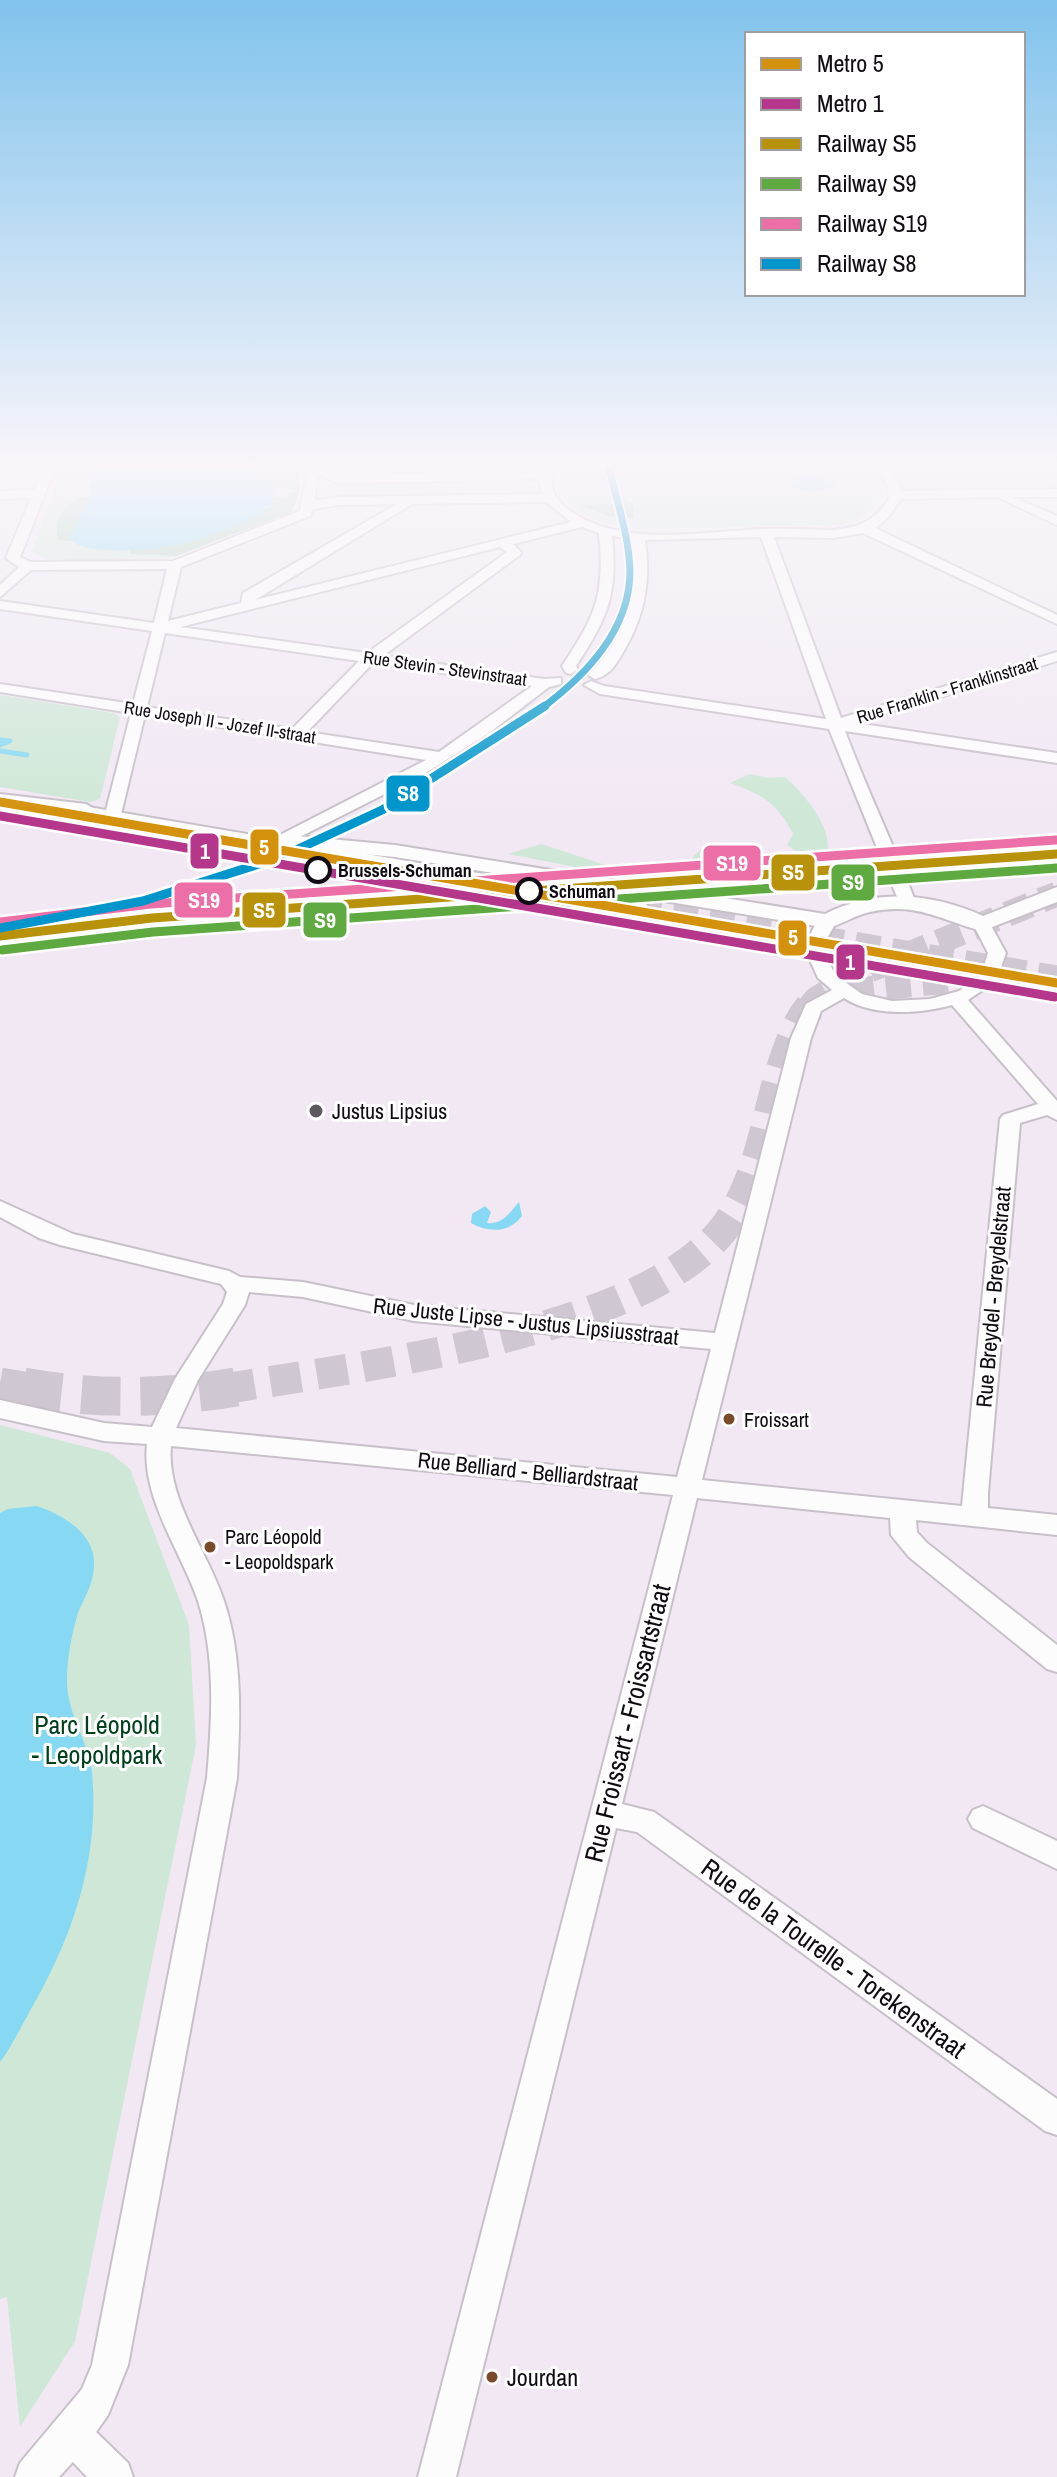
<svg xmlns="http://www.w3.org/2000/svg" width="1057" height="2477" font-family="'Archivo Narrow',sans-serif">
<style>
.green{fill:#cee7d6}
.forest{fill:#a7cfb4}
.water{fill:#87d9f3}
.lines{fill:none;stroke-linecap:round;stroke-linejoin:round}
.stream{stroke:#87d9f3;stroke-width:5}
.highway-tunnel-far2{stroke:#cfc7d1;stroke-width:25;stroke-dasharray:25 12;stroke-linecap:butt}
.highway-tunnel-far1{stroke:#cfc7d1;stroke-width:31;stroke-dasharray:31 16;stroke-linecap:butt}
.highway-tunnel{stroke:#cfc7d1;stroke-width:39;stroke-dasharray:39 20;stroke-linecap:butt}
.minor-casing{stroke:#c8c0c9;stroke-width:4}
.major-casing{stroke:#c8c0c9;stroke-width:4}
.highway-casing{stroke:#c8c0c9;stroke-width:4}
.minor{fill:#fdfcfd;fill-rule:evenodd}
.major{fill:#fdfcfd;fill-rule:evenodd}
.highway{fill:#fdfcfd;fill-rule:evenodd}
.rail-1-casing{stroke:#fff;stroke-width:14}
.rail-2-casing{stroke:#fff;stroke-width:14}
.rail-3-casing{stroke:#fff;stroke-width:14}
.rail-4-far1-casing{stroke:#fff;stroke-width:11}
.rail-4-casing{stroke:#fff;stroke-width:14}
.rail-1{stroke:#b7920a;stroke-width:9}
.rail-2{stroke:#5eaa40;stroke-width:9}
.rail-3{stroke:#ed6fa7;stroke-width:9}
.rail-4-far1{stroke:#0096cb;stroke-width:7}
.rail-4{stroke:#0096cb;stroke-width:9}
.metro-1-casing{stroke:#fff;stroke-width:14}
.metro-2-casing{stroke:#fff;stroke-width:14}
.metro-1{stroke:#d4910c;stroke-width:9}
.metro-2{stroke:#b5378c;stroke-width:9}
.stop-dot{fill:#fff;stroke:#100b12;stroke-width:4}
.poi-dot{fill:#5f5861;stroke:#fff;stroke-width:3}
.bus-dot{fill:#7a4b2a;stroke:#fff;stroke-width:3}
.labels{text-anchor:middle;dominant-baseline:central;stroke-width:6;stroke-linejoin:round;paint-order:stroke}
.far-street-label{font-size:18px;fill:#100b12;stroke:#fff}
.far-stop-label{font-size:18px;font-weight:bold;fill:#100b12;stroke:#fff;text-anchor:start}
.bus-label{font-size:20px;fill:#100b12;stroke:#fff;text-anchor:start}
.poi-label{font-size:22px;fill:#100b12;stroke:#fff;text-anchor:start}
.street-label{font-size:22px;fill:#100b12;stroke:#fff}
.near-bus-label{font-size:24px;fill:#100b12;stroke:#fff;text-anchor:start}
.near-street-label{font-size:26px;fill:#100b12;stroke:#fff}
.near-park-label{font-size:26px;fill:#00401c;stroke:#fff}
.line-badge{stroke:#fff;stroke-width:3}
.badge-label{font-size:22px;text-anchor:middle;font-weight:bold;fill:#fff}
</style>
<rect width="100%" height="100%" fill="#f1e8f3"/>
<g class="green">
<path d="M62,468H86L91,492L89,502L271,499V478L261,468L297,470L300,490L292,512L171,558L53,561L31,552Z"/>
<path d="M564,468H868C899,497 869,518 839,525L638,529C613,526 563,517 560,486C559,478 559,474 564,468Z"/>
<path d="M1057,468V491L900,493L886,469Z"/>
<path d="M518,480L529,483V491L336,497L325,493L328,485L337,483Z"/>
<path d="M0,695L113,713L120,717L100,799L90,802L0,787Z"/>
<path d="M750,774L769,778L785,777C819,807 861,868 786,879C752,885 714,877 682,868L702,848L758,870L800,854L787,845L793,834C778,803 761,794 730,783Z"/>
<path d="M541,844L645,878L643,880L508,854Z"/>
<path d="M0,1425L110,1453L130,1469L189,1625L196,1745L75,2341L20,2427L7,2297L0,2299Z"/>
</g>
<g class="forest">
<path d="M261,468L297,470L300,490L292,512L176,556L131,554L130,549L181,544L207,536L272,505L271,497L285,498L288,493L297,491L275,486L271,478Z"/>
<path d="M80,497H90L71,541L58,540C53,522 63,505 80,497Z"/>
<path d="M622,498L632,503L634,518L608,516L581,505L622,504Z"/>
</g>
<g class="water">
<path d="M86,468H261L271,478L275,487L271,495L272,505L264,506L265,510L262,513C238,525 212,536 186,543C163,549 86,558 70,539L91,494Z"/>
<path d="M816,474L835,482L834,486C820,493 800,493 788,483L795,476Z"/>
<path d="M519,1202L522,1216C510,1233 488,1233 471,1223L472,1214L485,1206L491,1212L487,1223C503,1225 510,1212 519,1202Z"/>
<path d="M37,1506C66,1516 101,1537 93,1574C91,1588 83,1600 78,1613C72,1633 67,1658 67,1679C66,1712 88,1740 92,1772C100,1858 73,1936 31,2009C21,2027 12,2046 0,2062V1513L8,1509Z"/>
</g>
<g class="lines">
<g class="stream">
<path d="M0,740L10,741L0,745"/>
<path d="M0,751L27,755"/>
</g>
<g class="highway-tunnel-far2">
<path d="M636,908L1057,978"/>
<path d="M849,991L978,978"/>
<path d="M808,1009L816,999L855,976L1057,894"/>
</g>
<g class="highway-tunnel-far1">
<path d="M0,1383L34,1389"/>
<path d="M224,1389C354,1367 644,1335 725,1227C763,1176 766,1107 788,1050C794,1034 799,1020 810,1007"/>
</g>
<path class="highway-tunnel" d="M23,1387C93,1400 166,1399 236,1387"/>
<g class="minor-casing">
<g id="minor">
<path d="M43,468H55L20,557L30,562L173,561L300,511L307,472L302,468H320L341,475L542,471L543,468H555C548,486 553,498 569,510C623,549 704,531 766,529C788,528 811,530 833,530C858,528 876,521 889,498L887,484L875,468H887L899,484L900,491L1057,489V497H1012L1057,516V525L997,497L901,499L887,519L875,528L1057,615V624L863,533L833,538L774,537L841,718L1057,652V661L856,723L1057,753V763L845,731C867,790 894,845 916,903L913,907H901L829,729L600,694L584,685L591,681L604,686L826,719L761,537L645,540C651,580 645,614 625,649C617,663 611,675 595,679L588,675C626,639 639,591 632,539L612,536C618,594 608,618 576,666L578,670L571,674L566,673L562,666C596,615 605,595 599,533L582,527L513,544L521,552L520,555L383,656L544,679L561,678V684L549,687L489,733L424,774L282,846L276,845L274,841L276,837L426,760L145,715L121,814L113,819L107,817L105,814L131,713L0,692V684L133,704L152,631L0,609V601L154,623L167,569L31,570L0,597V585L19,567L6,558L31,498L0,499V491L34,490ZM318,475L340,483L539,479L542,494L339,497L314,501ZM546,502L571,522L255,600L412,504ZM397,504L243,593L241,603L168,621L181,567L310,516L313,509L339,505ZM500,547L507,552L367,653L180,627ZM165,633L359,661L292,729L147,707ZM373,663L532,686L439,752L307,732Z"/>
<path d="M828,916L837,921L822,947L835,975L862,994L892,1001L930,999L959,991L981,975L988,953L973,924L976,920H988L1006,953L996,981L968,1000L1057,1101V1120L1047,1115L1020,1123L988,1492V1508L1057,1515V1535L916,1520L917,1532L927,1543L1057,1645V1672L1047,1669L909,1557L891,1535L890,1518L697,1498L622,1804L654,1812L1057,2099V2135L1045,2131L637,1832L616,1828L456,2477H418L673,1495L171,1446C166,1499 208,1552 224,1601C243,1658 240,1719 237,1778L128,2365L108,2415L96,2432L128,2463L133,2477H87L73,2462L59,2477H15L20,2463L82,2389L92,2365L207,1778C212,1719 216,1658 198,1601C181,1551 141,1498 147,1444L104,1441L0,1418V1400L104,1423L152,1427L175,1379L223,1304L227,1292L221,1284L60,1245L39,1238L0,1217V1201L73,1234L229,1271L240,1277L303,1282L414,1305L715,1333L791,1038L806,1004L832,990L818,978L804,947L816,923ZM844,998C873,1017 920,1014 952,1005L1038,1104L1003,1115L1000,1119L962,1506L702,1480L811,1038L821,1011ZM249,1292L303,1297L414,1321L711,1349L677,1477L176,1428L198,1380L245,1305Z"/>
<path d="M1031,979L1057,987V999L1024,989L1022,985L1024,981Z"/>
<path d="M983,1806L1057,1841V1869L973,1828L968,1819L973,1810Z"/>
</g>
</g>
<g class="major-casing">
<g id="major">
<path d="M0,794L86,804L96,810L86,816L0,806Z"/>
<path d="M265,833L395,845L825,914C875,888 933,893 983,916L1057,887V902L982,931C940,920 917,902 870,912C855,915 843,924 828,928L395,857L257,844L254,839L257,834Z"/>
</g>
</g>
<g class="highway-casing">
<path id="highway" d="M59,802L636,900L645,903L649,908L645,913L636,916L51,814L47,809L51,804Z"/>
</g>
<use href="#minor" class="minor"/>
<use href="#major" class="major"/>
<use href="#highway" class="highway"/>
<g class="rail-1-casing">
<path id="rail-1" d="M0,936L152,918L1057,854"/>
</g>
<g class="rail-2-casing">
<path id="rail-2" d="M2,950L153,932L1057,868"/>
</g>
<g class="rail-3-casing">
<path id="rail-3" d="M0,922L151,904L1056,840"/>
</g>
<g class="rail-4-far1-casing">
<path id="rail-4-far1" d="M542,708C586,675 630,630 630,571C629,536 617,502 609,468"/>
</g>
<g class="rail-4-casing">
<path id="rail-4" d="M0,928L143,901L281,857L382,810L545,706"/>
</g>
<use href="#rail-1" class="rail-1"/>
<use href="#rail-2" class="rail-2"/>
<use href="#rail-3" class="rail-3"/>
<use href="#rail-4-far1" class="rail-4-far1"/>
<use href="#rail-4" class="rail-4"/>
<g class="metro-1-casing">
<path id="metro-1" d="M0,802L1057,983"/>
</g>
<g class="metro-2-casing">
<path id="metro-2" d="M0,816L1055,997"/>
</g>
<use href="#metro-1" class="metro-1"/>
<use href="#metro-2" class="metro-2"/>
</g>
<linearGradient id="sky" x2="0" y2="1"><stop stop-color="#81c3ec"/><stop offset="0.57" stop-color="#f9f5fa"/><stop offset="1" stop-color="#f9f5fa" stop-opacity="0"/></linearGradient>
<rect width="1057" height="815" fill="url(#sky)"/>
<g class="stop-dot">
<circle cx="318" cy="870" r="12"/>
<circle cx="529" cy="891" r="12"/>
</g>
<circle class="poi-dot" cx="316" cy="1111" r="8"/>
<g class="bus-dot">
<circle cx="729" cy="1419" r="7"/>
<circle cx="210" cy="1547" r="7"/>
<circle cx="492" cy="2377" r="7"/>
</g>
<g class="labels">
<g class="far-street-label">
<text transform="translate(445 668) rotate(8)">Rue Stevin - Stevinstraat</text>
<text transform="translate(947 690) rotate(-17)">Rue Franklin - Franklinstraat</text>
<text transform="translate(220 722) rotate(9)">Rue Joseph II - Jozef II-straat</text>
</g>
<g class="far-stop-label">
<text x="338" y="870">Brussels-Schuman</text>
<text x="549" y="891">Schuman</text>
</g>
<g class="bus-label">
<text x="744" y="1419">Froissart</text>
<text x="225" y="1536">Parc Léopold<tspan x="225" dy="25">- Leopoldspark</tspan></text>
</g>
<g class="poi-label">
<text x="332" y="1111">Justus Lipsius</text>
</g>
<g class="street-label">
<text transform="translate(993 1297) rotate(-85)">Rue Breydel - Breydelstraat</text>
<text transform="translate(526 1321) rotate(6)">Rue Juste Lipse - Justus Lipsiusstraat</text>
<text transform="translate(528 1471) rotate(6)">Rue Belliard - Belliardstraat</text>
</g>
<g class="near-bus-label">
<text x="507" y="2377">Jourdan</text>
</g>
<g class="near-street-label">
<text transform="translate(627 1723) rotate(-76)">Rue Froissart - Froissartstraat</text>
<text transform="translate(834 1958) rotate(36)">Rue de la Tourelle - Torekenstraat</text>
</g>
<g class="near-park-label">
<text x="97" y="1724">Parc Léopold<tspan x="97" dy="30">- Leopoldpark</tspan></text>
</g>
</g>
<g class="line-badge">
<rect x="385" y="774" width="46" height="39" rx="8" fill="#0096cb"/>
<rect x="249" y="828" width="31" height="38" rx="8" fill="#d4910c"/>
<rect x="189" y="832" width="31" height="38" rx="8" fill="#b5378c"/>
<rect x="702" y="844" width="60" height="38" rx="8" fill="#ed6fa7"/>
<rect x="770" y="853" width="46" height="39" rx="8" fill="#b7920a"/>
<rect x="830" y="863" width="46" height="39" rx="8" fill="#5eaa40"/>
<rect x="173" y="881" width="61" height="38" rx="8" fill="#ed6fa7"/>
<rect x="241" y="891" width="46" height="38" rx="8" fill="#b7920a"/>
<rect x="302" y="901" width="46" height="38" rx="8" fill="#5eaa40"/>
<rect x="777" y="919" width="31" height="38" rx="8" fill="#d4910c"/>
<rect x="835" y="943" width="31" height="38" rx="8" fill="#b5378c"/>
</g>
<g class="badge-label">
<text x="408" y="801">S8</text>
<text x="264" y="855">5</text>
<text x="205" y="859">1</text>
<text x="732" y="871">S19</text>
<text x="793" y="880">S5</text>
<text x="853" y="890">S9</text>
<text x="204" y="908">S19</text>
<text x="264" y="918">S5</text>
<text x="325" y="928">S9</text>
<text x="793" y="945">5</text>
<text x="850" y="970">1</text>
</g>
<rect x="745" y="32" width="280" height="264" fill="#ffffff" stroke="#9f9da0" stroke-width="2"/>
<rect x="761" y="58" width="40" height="12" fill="#d4910c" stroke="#9f9da0" stroke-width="2"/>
<text x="817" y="72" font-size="24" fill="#100b12">Metro 5</text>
<rect x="761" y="98" width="40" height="12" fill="#b5378c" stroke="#9f9da0" stroke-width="2"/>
<text x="817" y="112" font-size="24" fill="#100b12">Metro 1</text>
<rect x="761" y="138" width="40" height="12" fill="#b7920a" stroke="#9f9da0" stroke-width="2"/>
<text x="817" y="152" font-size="24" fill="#100b12">Railway S5</text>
<rect x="761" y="178" width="40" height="12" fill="#5eaa40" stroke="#9f9da0" stroke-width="2"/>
<text x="817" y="192" font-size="24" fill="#100b12">Railway S9</text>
<rect x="761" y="218" width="40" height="12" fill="#ed6fa7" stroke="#9f9da0" stroke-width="2"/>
<text x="817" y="232" font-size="24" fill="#100b12">Railway S19</text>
<rect x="761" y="258" width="40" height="12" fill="#0096cb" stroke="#9f9da0" stroke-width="2"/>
<text x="817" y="272" font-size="24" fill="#100b12">Railway S8</text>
</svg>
